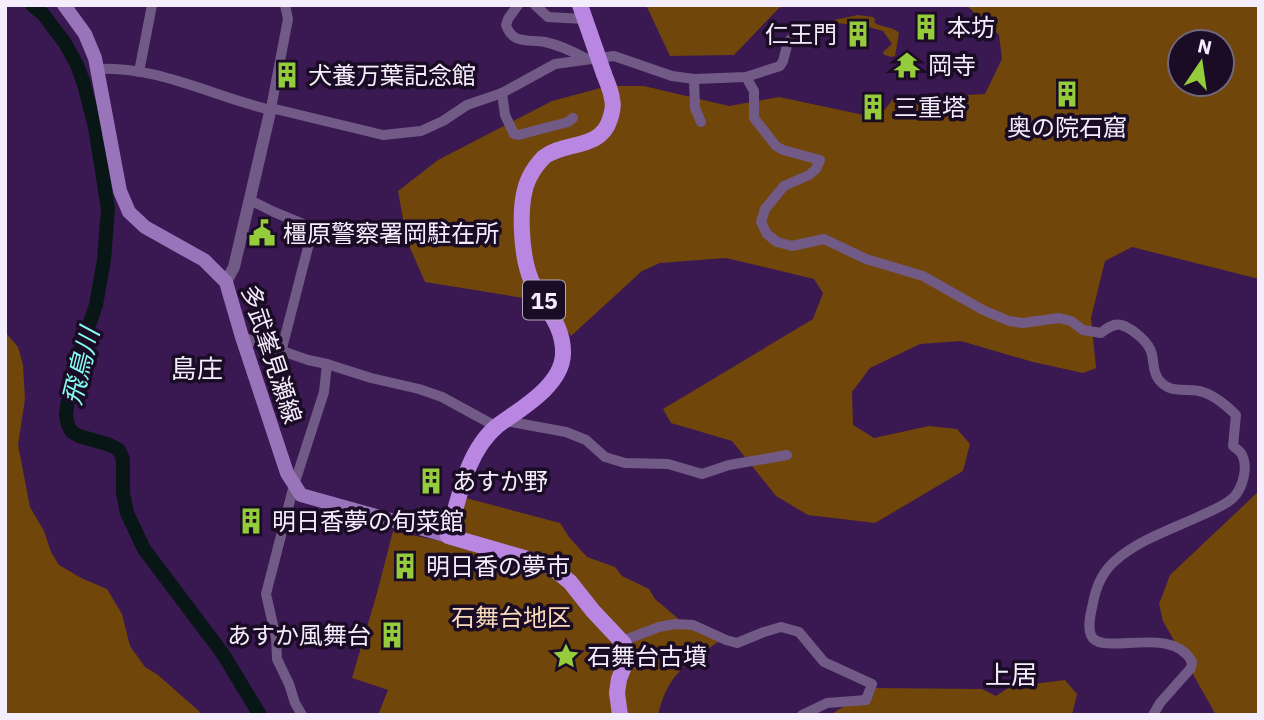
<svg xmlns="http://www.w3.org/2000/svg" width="1264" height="720" font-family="'IBM Plex Sans','Noto Sans JP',sans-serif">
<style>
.green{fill:#70460a;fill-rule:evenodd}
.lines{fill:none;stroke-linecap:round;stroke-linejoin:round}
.river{stroke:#081716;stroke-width:14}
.minor{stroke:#725a87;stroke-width:10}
.tertiary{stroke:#725a87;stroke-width:12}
.secondary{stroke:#9a74ba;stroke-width:14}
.primary{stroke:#b987e2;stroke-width:16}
.primary-bridge{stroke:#b987e2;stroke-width:16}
.labels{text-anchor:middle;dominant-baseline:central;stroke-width:7;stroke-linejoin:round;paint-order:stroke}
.shield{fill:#1a0c25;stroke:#b3aabb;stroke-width:2}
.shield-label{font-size:23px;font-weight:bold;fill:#f4edfb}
.poi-label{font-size:24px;fill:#f4edfb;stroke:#1a0c25;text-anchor:start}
.street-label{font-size:24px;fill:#f4edfb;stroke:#1a0c25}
.park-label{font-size:24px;fill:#f8daba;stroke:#1a0c25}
.water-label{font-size:26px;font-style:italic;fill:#86fbf1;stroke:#1a0c25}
.neighbourhood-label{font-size:26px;fill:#f4edfb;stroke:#1a0c25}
</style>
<rect width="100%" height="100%" fill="#3a1851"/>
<g class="green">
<path d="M646,5H787L779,8L734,55L670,56Z"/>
<path d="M966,5H1259V279L1132,247L1105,261L1091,318L1096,368L1083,373L1033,362L961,341L920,344L870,368L852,392L853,425L874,438L929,426L957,429L970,444L963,471L875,523L808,515L776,496L732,441L671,423L663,409L813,319L823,293L814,279L726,258L660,263L642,271L571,336L542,301L425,282L407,241L398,191L438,160L552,101L608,86H644L729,106L779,97L878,118L893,99L985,94L1002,59L999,35ZM1180,42H1222V84H1180Z"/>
<path d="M858,15L873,17L875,19L874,22C881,28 893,26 899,33L895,56L892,57L884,55L883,52L892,44L883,31L865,26L836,23L834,22V20Z"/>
<path d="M5,332L18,347L23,365L25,399L18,445L30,507L44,531L51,552L59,565L81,578L107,589L122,614L130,646L145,667L158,675L200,712L201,715H5Z"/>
<path d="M1259,491V715H1216L1163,621L1159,604L1170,575Z"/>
<path d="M466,498L560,523L569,537L587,557L615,567L622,576L649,589L655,599L681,621L721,640C687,664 668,672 658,715H378L388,690L352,678L377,593L393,531L449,543Z"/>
<path d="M1065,680L1077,694L1072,715H830L873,688L982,689L996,696L1010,687Z"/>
</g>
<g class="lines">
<path class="river" d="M32,5L43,14L65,43L77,65L84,84L95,127L108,209L104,260L96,305L77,360L67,406L66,416L68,425L72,432L79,436L110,445L119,450L123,459V493L127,513L144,549L223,654L260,715"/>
<g class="minor">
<path d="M285,5L288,19L271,108L383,135L421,131L443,121L467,105L502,93L555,64L614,56L672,76L694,79L746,77L780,66L783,61L788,42L794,36L814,31"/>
<path d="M518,5L508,19L506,25C508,31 511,35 516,38C525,42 536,40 545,42C559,45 574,52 587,59"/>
<path d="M535,5L548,17L584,19"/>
<path d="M97,69C155,65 215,97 271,110"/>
<path d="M139,72L152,5"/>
<path d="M746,77L754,91V118L776,146L783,150L820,160L816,169L809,175L784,186L765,209L761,222L767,234L777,242L792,246L824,239L866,259L923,276L983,310L1009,321L1023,323L1059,318L1071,321L1083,330L1101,333C1106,329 1113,323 1121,325C1130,327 1146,340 1150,349C1155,358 1151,370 1159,380C1170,394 1184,388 1199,391C1213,394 1226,405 1236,415L1233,446C1235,448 1239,450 1241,453C1249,466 1243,488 1233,498C1224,506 1211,511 1200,516C1172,529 1138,540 1115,561C1102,572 1096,587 1093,603C1091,612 1087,626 1091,635C1099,658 1172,623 1192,662L1191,668L1160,703L1153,715"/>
<path d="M694,79L695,108L701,122"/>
<path d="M502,93L505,115L514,134L518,135L568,122L573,118"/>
<path d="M250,200L274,212L313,228L281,352"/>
<path d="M242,337L308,360L327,364L371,378L419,389L442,397L497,427"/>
<path d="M506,421L566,432L586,440L605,457L625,463L668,464L702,474L729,465L787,455"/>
<path d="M622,641L659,627L675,624L693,625L726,640L737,643L764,632L781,627L799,632L824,662L872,684L866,700L827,703L802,715"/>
<path d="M302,715L295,703L289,684L277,659L276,638L266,594L294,485L324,392L327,364"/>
</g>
<path class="tertiary" d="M226,282L234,267L271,108"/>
<path class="secondary" d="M64,5L85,34L95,58L120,191L129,212L145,227L204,260L226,282L242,337L287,473L301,495L448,536"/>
<g class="primary">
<path d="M580,5L596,51"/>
<path d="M604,74C607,82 611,90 612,99C614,105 612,113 610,119C601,150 565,141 544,157C539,162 532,172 529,178C517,203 521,258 532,282C544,307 564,325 563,354C562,386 520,409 497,426C466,452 459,499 448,536L542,563L554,569L570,582L593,611L624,644L627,652V659L619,679L617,693L620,715"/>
</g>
<path class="primary-bridge" d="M596,51L604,74"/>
</g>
<defs>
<g id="building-bare" transform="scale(2.1)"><path d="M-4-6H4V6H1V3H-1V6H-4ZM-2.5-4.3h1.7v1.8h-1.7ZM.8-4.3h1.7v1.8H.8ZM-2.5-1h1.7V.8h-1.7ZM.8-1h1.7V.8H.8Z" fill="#94cc3c" stroke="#1a0c25" stroke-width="2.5" paint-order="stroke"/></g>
<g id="temple-bare" transform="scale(2.1)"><path d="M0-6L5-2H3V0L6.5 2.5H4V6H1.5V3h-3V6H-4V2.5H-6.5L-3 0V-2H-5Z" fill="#94cc3c" stroke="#1a0c25" stroke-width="2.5" paint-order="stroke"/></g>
<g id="civic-bare" transform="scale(2.1)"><path d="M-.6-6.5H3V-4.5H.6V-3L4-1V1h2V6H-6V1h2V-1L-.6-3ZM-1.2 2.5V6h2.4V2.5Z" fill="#94cc3c" stroke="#1a0c25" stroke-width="2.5" paint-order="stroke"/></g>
<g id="sight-bare" transform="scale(2.1)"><path d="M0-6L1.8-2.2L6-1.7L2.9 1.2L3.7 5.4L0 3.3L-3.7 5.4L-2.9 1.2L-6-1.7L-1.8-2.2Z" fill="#94cc3c" stroke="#1a0c25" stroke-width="2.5" paint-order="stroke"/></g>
</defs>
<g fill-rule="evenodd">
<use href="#building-bare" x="926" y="27"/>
<use href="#building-bare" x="858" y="34"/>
<use href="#temple-bare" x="907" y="65"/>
<use href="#building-bare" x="287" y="75"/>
<use href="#building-bare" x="1067" y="94"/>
<use href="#building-bare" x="873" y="107"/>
<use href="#civic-bare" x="262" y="233"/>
<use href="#building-bare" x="431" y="481"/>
<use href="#building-bare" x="251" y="521"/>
<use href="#building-bare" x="405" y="566"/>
<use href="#building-bare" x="392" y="635"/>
<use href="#sight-bare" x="566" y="656"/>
</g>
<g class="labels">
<rect class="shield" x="523" y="280.5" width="42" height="39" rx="5"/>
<g class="shield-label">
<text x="544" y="300">15</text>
</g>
<g class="poi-label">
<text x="947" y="27">本坊</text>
<text x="837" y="34" text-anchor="end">仁王門</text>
<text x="928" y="65">岡寺</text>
<text x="308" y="75">犬養万葉記念館</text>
<text x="894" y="107">三重塔</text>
<text x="1067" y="127" text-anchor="middle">奥の院石窟</text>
<text x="283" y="233">橿原警察署岡駐在所</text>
<text x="452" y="481">あすか野</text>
<text x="272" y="521">明日香夢の旬菜館</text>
<text x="426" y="566">明日香の夢市</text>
<text x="371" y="635" text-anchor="end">あすか風舞台</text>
<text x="587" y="656">石舞台古墳</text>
</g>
<g class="street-label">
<text transform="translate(272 354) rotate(72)">多武峯見瀬線</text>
</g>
<g class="park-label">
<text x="511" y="617">石舞台地区</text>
</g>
<g class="water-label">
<text transform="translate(80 366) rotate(-76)">飛鳥川</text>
</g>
<g class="neighbourhood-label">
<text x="197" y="368">島庄</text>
<text x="1011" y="674">上居</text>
</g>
</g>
<rect width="1264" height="720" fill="none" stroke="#f4edfb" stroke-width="14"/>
<g transform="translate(1201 63) rotate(13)"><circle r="33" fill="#1a0c25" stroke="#71667b" stroke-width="2"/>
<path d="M0-5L12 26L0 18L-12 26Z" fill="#94cc3c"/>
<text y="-10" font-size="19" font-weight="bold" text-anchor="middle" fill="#f4edfb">N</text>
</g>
</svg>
